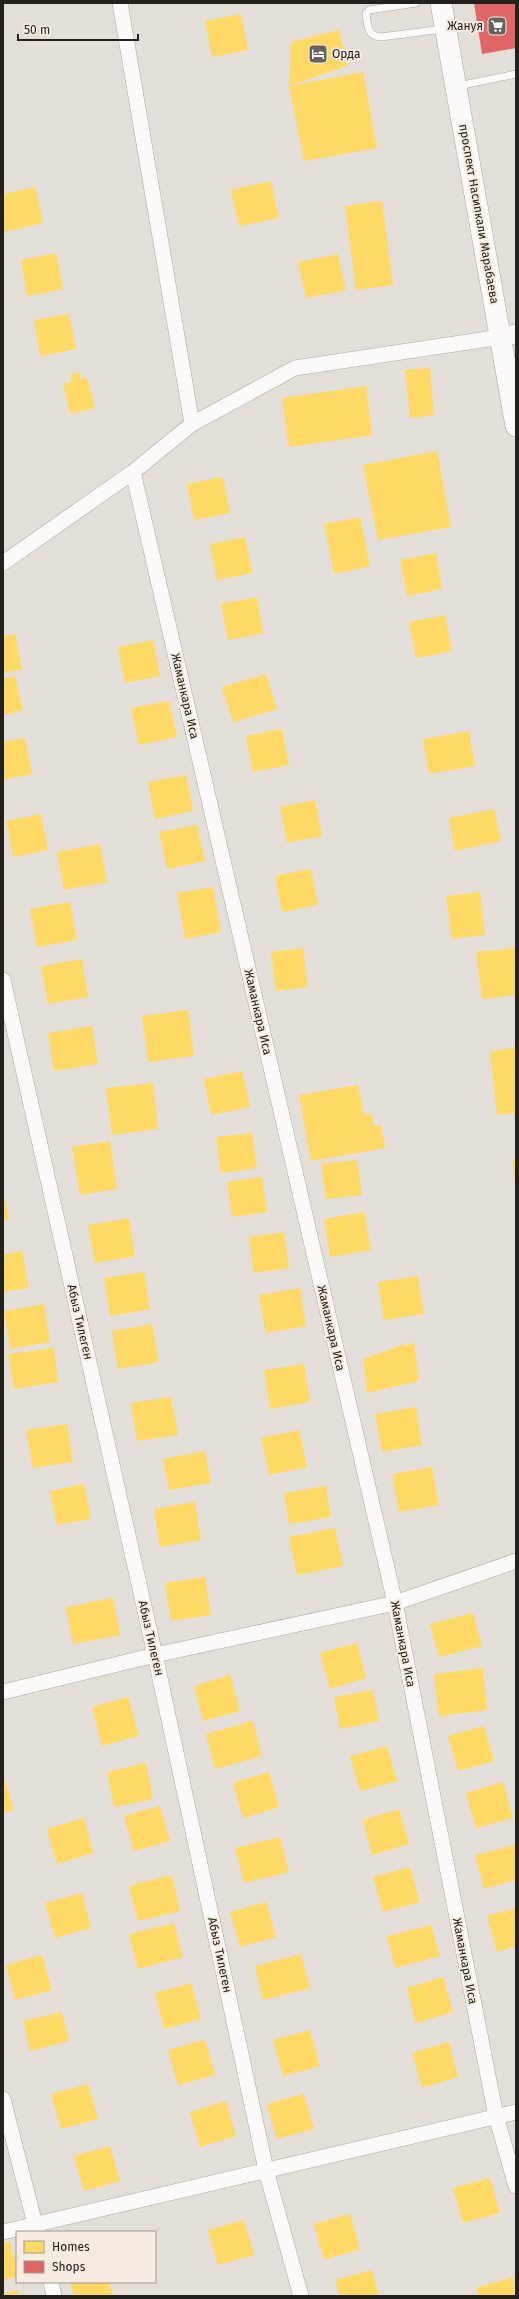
<svg xmlns="http://www.w3.org/2000/svg" width="519" height="2299" font-family="'Fira Sans',sans-serif">
<style>
.homes{fill:#ffd966}
.shops{fill:#e06666}
.lines{fill:none;stroke-linecap:round;stroke-linejoin:round}
.service-casing{stroke:#aba6a2;stroke-width:8}
.minor-casing{stroke:#aba6a2;stroke-width:16}
.tertiary-casing{stroke:#aba6a2;stroke-width:20}
.secondary-casing{stroke:#aba6a2;stroke-width:22}
.service{stroke:#fbfaf9;stroke-width:7}
.minor{stroke:#fbfaf9;stroke-width:15}
.tertiary{stroke:#fbfaf9;stroke-width:19}
.secondary{stroke:#fbfaf9;stroke-width:21}
.labels{text-anchor:middle;dominant-baseline:central;stroke-width:4;stroke-linejoin:round;paint-order:stroke}
.poi-label{font-size:12px;fill:#24201c;stroke:#f6ebe0;text-anchor:end}
.street-label{font-size:12px;fill:#24201c;stroke:#f6ebe0}
</style>
<rect width="100%" height="100%" fill="#e4ded8"/>
<g class="homes">
<path d="M241,14L248,50L212,57L205,21Z"/>
<path d="M339,30L347,66L289,86L363,72L377,148L304,161L289,86L291,42Z"/>
<path d="M271,181L279,218L239,226L231,190Z"/>
<path d="M35,187L43,223L3,232V194Z"/>
<path d="M382,201L393,285L356,290L345,206Z"/>
<path d="M56,253L63,289L27,296L21,260Z"/>
<path d="M338,254L346,290L306,298L298,262Z"/>
<path d="M69,314L76,349L40,356L34,320Z"/>
<path d="M430,368L434,415L410,418L405,370Z"/>
<path d="M80,372L81,379L87,378L95,408L70,414L63,383L72,382L70,375Z"/>
<path d="M366,386L372,435L289,447L282,398Z"/>
<path d="M437,451L451,527L378,540L363,465Z"/>
<path d="M223,477L230,513L194,520L187,484Z"/>
<path d="M360,517L370,566L334,574L324,524Z"/>
<path d="M245,537L252,573L217,580L210,544Z"/>
<path d="M436,553L442,589L407,596L400,560Z"/>
<path d="M257,597L263,633L228,640L221,604Z"/>
<path d="M445,615L452,651L416,658L409,622Z"/>
<path d="M15,634L22,669L3,673V636Z"/>
<path d="M153,640L160,676L125,683L118,647Z"/>
<path d="M266,674L277,709L233,722L222,687Z"/>
<path d="M15,676L23,710L3,715V679Z"/>
<path d="M169,701L177,737L139,745L131,708Z"/>
<path d="M282,729L289,765L253,772L246,736Z"/>
<path d="M469,731L475,766L429,774L423,739Z"/>
<path d="M25,738L32,774L3,780V742Z"/>
<path d="M186,775L193,811L155,819L148,782Z"/>
<path d="M315,800L322,836L287,843L280,807Z"/>
<path d="M494,809L501,841L455,851L449,818Z"/>
<path d="M41,814L48,850L13,857L6,821Z"/>
<path d="M197,825L205,861L167,869L159,832Z"/>
<path d="M100,844L107,882L64,890L57,852Z"/>
<path d="M311,869L318,905L282,912L275,876Z"/>
<path d="M213,887L221,932L185,939L177,893Z"/>
<path d="M480,892L485,935L452,939L446,896Z"/>
<path d="M70,902L77,940L37,947L30,909Z"/>
<path d="M303,948L308,987L276,991L271,952Z"/>
<path d="M516,948V995L482,999L476,952Z"/>
<path d="M82,959L88,997L48,1004L41,966Z"/>
<path d="M188,1010L194,1056L148,1062L142,1016Z"/>
<path d="M92,1026L98,1064L54,1071L48,1033Z"/>
<path d="M516,1047V1113L497,1115L490,1052Z"/>
<path d="M242,1071L250,1107L211,1115L204,1079Z"/>
<path d="M153,1083L158,1129L112,1135L106,1088Z"/>
<path d="M358,1085L364,1115L371,1113L374,1126L381,1125L385,1148L311,1161L299,1095Z"/>
<path d="M252,1133L257,1168L221,1173L216,1137Z"/>
<path d="M110,1141L117,1189L80,1195L72,1147Z"/>
<path d="M357,1160L362,1195L326,1199L321,1164Z"/>
<path d="M512,1160H516V1186H515Z"/>
<path d="M262,1177L267,1212L232,1217L227,1182Z"/>
<path d="M3,1192L9,1219L3,1221Z"/>
<path d="M364,1212L371,1250L330,1257L324,1219Z"/>
<path d="M129,1218L135,1256L95,1263L88,1225Z"/>
<path d="M284,1232L289,1268L254,1273L249,1237Z"/>
<path d="M22,1251L29,1288L3,1292V1255Z"/>
<path d="M144,1272L150,1309L110,1316L104,1278Z"/>
<path d="M418,1276L424,1314L384,1320L378,1282Z"/>
<path d="M300,1288L306,1326L266,1333L259,1295Z"/>
<path d="M44,1304L50,1342L10,1349L4,1311Z"/>
<path d="M152,1324L159,1362L118,1369L112,1331Z"/>
<path d="M414,1343L419,1381L367,1393L363,1359L399,1346Z"/>
<path d="M54,1348L58,1382L14,1389L8,1354Z"/>
<path d="M304,1364L310,1402L270,1409L264,1370Z"/>
<path d="M171,1397L178,1435L137,1441L131,1403Z"/>
<path d="M416,1407L422,1445L382,1452L375,1414Z"/>
<path d="M67,1424L73,1462L33,1468L26,1430Z"/>
<path d="M299,1430L307,1467L269,1475L261,1438Z"/>
<path d="M205,1451L211,1483L169,1490L163,1459Z"/>
<path d="M432,1467L439,1505L399,1512L392,1474Z"/>
<path d="M84,1484L91,1519L57,1525L50,1491Z"/>
<path d="M326,1486L331,1517L289,1524L284,1493Z"/>
<path d="M195,1502L201,1540L160,1547L154,1509Z"/>
<path d="M335,1528L343,1566L297,1575L289,1537Z"/>
<path d="M205,1577L211,1615L171,1621L165,1583Z"/>
<path d="M113,1598L120,1635L73,1644L66,1607Z"/>
<path d="M473,1613L482,1646L439,1657L430,1624Z"/>
<path d="M357,1643L366,1678L330,1689L320,1653Z"/>
<path d="M483,1668L487,1710L439,1716L434,1674Z"/>
<path d="M230,1675L240,1711L203,1721L194,1686Z"/>
<path d="M373,1690L379,1721L340,1729L334,1697Z"/>
<path d="M128,1697L139,1736L102,1746L92,1707Z"/>
<path d="M253,1721L262,1756L215,1769L206,1734Z"/>
<path d="M484,1726L494,1761L458,1771L448,1736Z"/>
<path d="M387,1746L397,1781L360,1791L350,1756Z"/>
<path d="M146,1763L153,1799L114,1807L107,1772Z"/>
<path d="M269,1772L279,1807L243,1818L233,1783Z"/>
<path d="M3,1774L14,1810L3,1813Z"/>
<path d="M503,1782L513,1818L476,1828L466,1793Z"/>
<path d="M160,1806L170,1841L134,1851L124,1816Z"/>
<path d="M399,1809L409,1844L372,1855L363,1820Z"/>
<path d="M84,1818L93,1853L57,1864L47,1829Z"/>
<path d="M280,1837L289,1872L244,1883L235,1848Z"/>
<path d="M516,1845V1880L484,1889L475,1855Z"/>
<path d="M410,1867L420,1902L383,1912L373,1877Z"/>
<path d="M172,1875L180,1911L138,1921L129,1886Z"/>
<path d="M82,1893L91,1928L55,1938L45,1903Z"/>
<path d="M266,1902L276,1937L240,1947L230,1912Z"/>
<path d="M516,1908V1946L497,1952L487,1916Z"/>
<path d="M174,1923L183,1957L138,1969L129,1934Z"/>
<path d="M431,1925L440,1956L395,1968L387,1936Z"/>
<path d="M301,1954L310,1988L263,2000L255,1966Z"/>
<path d="M42,1955L52,1990L15,2000L6,1965Z"/>
<path d="M443,1977L453,2012L416,2023L407,1988Z"/>
<path d="M191,1983L201,2019L164,2029L155,1993Z"/>
<path d="M62,2012L69,2041L30,2051L23,2021Z"/>
<path d="M310,2030L320,2066L283,2076L273,2040Z"/>
<path d="M205,2040L215,2075L178,2085L168,2050Z"/>
<path d="M449,2042L458,2077L422,2088L412,2053Z"/>
<path d="M88,2084L98,2119L61,2129L51,2094Z"/>
<path d="M304,2094L314,2129L277,2139L267,2104Z"/>
<path d="M226,2101L236,2136L200,2147L190,2112Z"/>
<path d="M110,2146L120,2181L84,2191L74,2156Z"/>
<path d="M490,2178L500,2213L463,2223L453,2188Z"/>
<path d="M350,2214L360,2249L324,2260L314,2224Z"/>
<path d="M244,2220L254,2255L218,2265L208,2230Z"/>
<path d="M9,2241L17,2267V2277L3,2280V2243Z"/>
<path d="M372,2270L379,2296H340L335,2280Z"/>
<path d="M513,2277L516,2296H479L476,2288Z"/>
<path d="M70,2282H109L113,2296H74Z"/>
<path d="M18,2290L19,2296H3V2294Z"/>
</g>
<path class="shops" d="M474,3H516V48L482,54Z"/>
<g class="lines">
<g class="service-casing">
<g id="service">
<path d="M416,3L369,10L366,14C368,26 367,36 381,37L443,29"/>
<path d="M458,86L516,74"/>
</g>
</g>
<g class="minor-casing">
<g id="minor">
<path d="M120,3L192,424"/>
<path d="M133,472L395,1603L496,2116L516,2186"/>
<path d="M3,563L133,472L192,424L295,368L501,337"/>
<path d="M3,980L155,1655L266,2170L301,2296"/>
<path d="M3,1692L155,1655L395,1603L516,1561"/>
<path d="M3,2099L37,2232"/>
<path d="M3,2232L516,2112"/>
<path d="M51,2282L54,2296"/>
</g>
</g>
<g class="tertiary-casing">
<path id="tertiary" d="M501,337L516,334"/>
</g>
<g class="secondary-casing">
<path id="secondary" d="M441,3L516,426"/>
</g>
<use href="#service" class="service"/>
<use href="#minor" class="minor"/>
<use href="#tertiary" class="tertiary"/>
<use href="#secondary" class="secondary"/>
</g>
<defs>
<g id="supermarket-square" transform="scale(1)"><rect x="-9" y="-9" width="18" height="18" rx="4" fill="#67625e" stroke="#f6ebe0"/><path d="M-6-5.5h2.5l.6 2H6L4.5 2H-2.5L-4.4-4H-6ZM-1.5 3.2a1.3 1.3 0 1 0 .1 0ZM3 3.2a1.3 1.3 0 1 0 .1 0Z" fill="#fff"/></g>
<g id="hotel-square" transform="scale(1)"><rect x="-9" y="-9" width="18" height="18" rx="4" fill="#67625e" stroke="#f6ebe0"/><path d="M-6-4.5h1.5V1H6V5H4.5V3h-9V5H-6ZM-4 0a1.8 1.8 0 1 1 3.6 0ZM.5 0V-2.5h3Q6-2.5 6 0Z" fill="#fff"/></g>
</defs>
<g fill-rule="evenodd">
<use href="#supermarket-square" x="497" y="26"/>
<use href="#hotel-square" x="318" y="54"/>
</g>
<g class="labels">
<g class="poi-label">
<text x="483" y="26">Жануя</text>
<text x="332" y="54" text-anchor="start">Орда</text>
</g>
<g class="street-label">
<text transform="translate(479 214) rotate(80)">проспект Насипкали Марабаева</text>
<text transform="translate(185 696) rotate(77)">Жаманкара Иса</text>
<text transform="translate(258 1012) rotate(77)">Жаманкара Иса</text>
<text transform="translate(80 1322) rotate(77)">Абыз Тилеген</text>
<text transform="translate(331 1328) rotate(77)">Жаманкара Иса</text>
<text transform="translate(151 1638) rotate(77)">Абыз Тилеген</text>
<text transform="translate(403 1644) rotate(79)">Жаманкара Иса</text>
<text transform="translate(220 1955) rotate(78)">Абыз Тилеген</text>
<text transform="translate(465 1961) rotate(79)">Жаманкара Иса</text>
</g>
</g>
<rect width="519" height="2299" fill="none" stroke="#24201c" stroke-width="8"/>
<rect x="16" y="2231" width="140" height="52" fill="#f6ebe0" stroke="#a29a92"/>
<rect x="24" y="2241" width="20" height="12" fill="#ffd966" stroke="#a29a92"/>
<text x="52" y="2251" font-size="12" fill="#24201c">Homes</text>
<rect x="24" y="2261" width="20" height="12" fill="#e06666" stroke="#a29a92"/>
<text x="52" y="2271" font-size="12" fill="#24201c">Shops</text>
<path d="M18 34v6h120v-6" fill="none" stroke="#24201c" stroke-width="2"/>
<text x="24" y="34" font-size="12" fill="#24201c" stroke="#f6ebe0" stroke-width="3" paint-order="stroke">50 m</text>
</svg>
